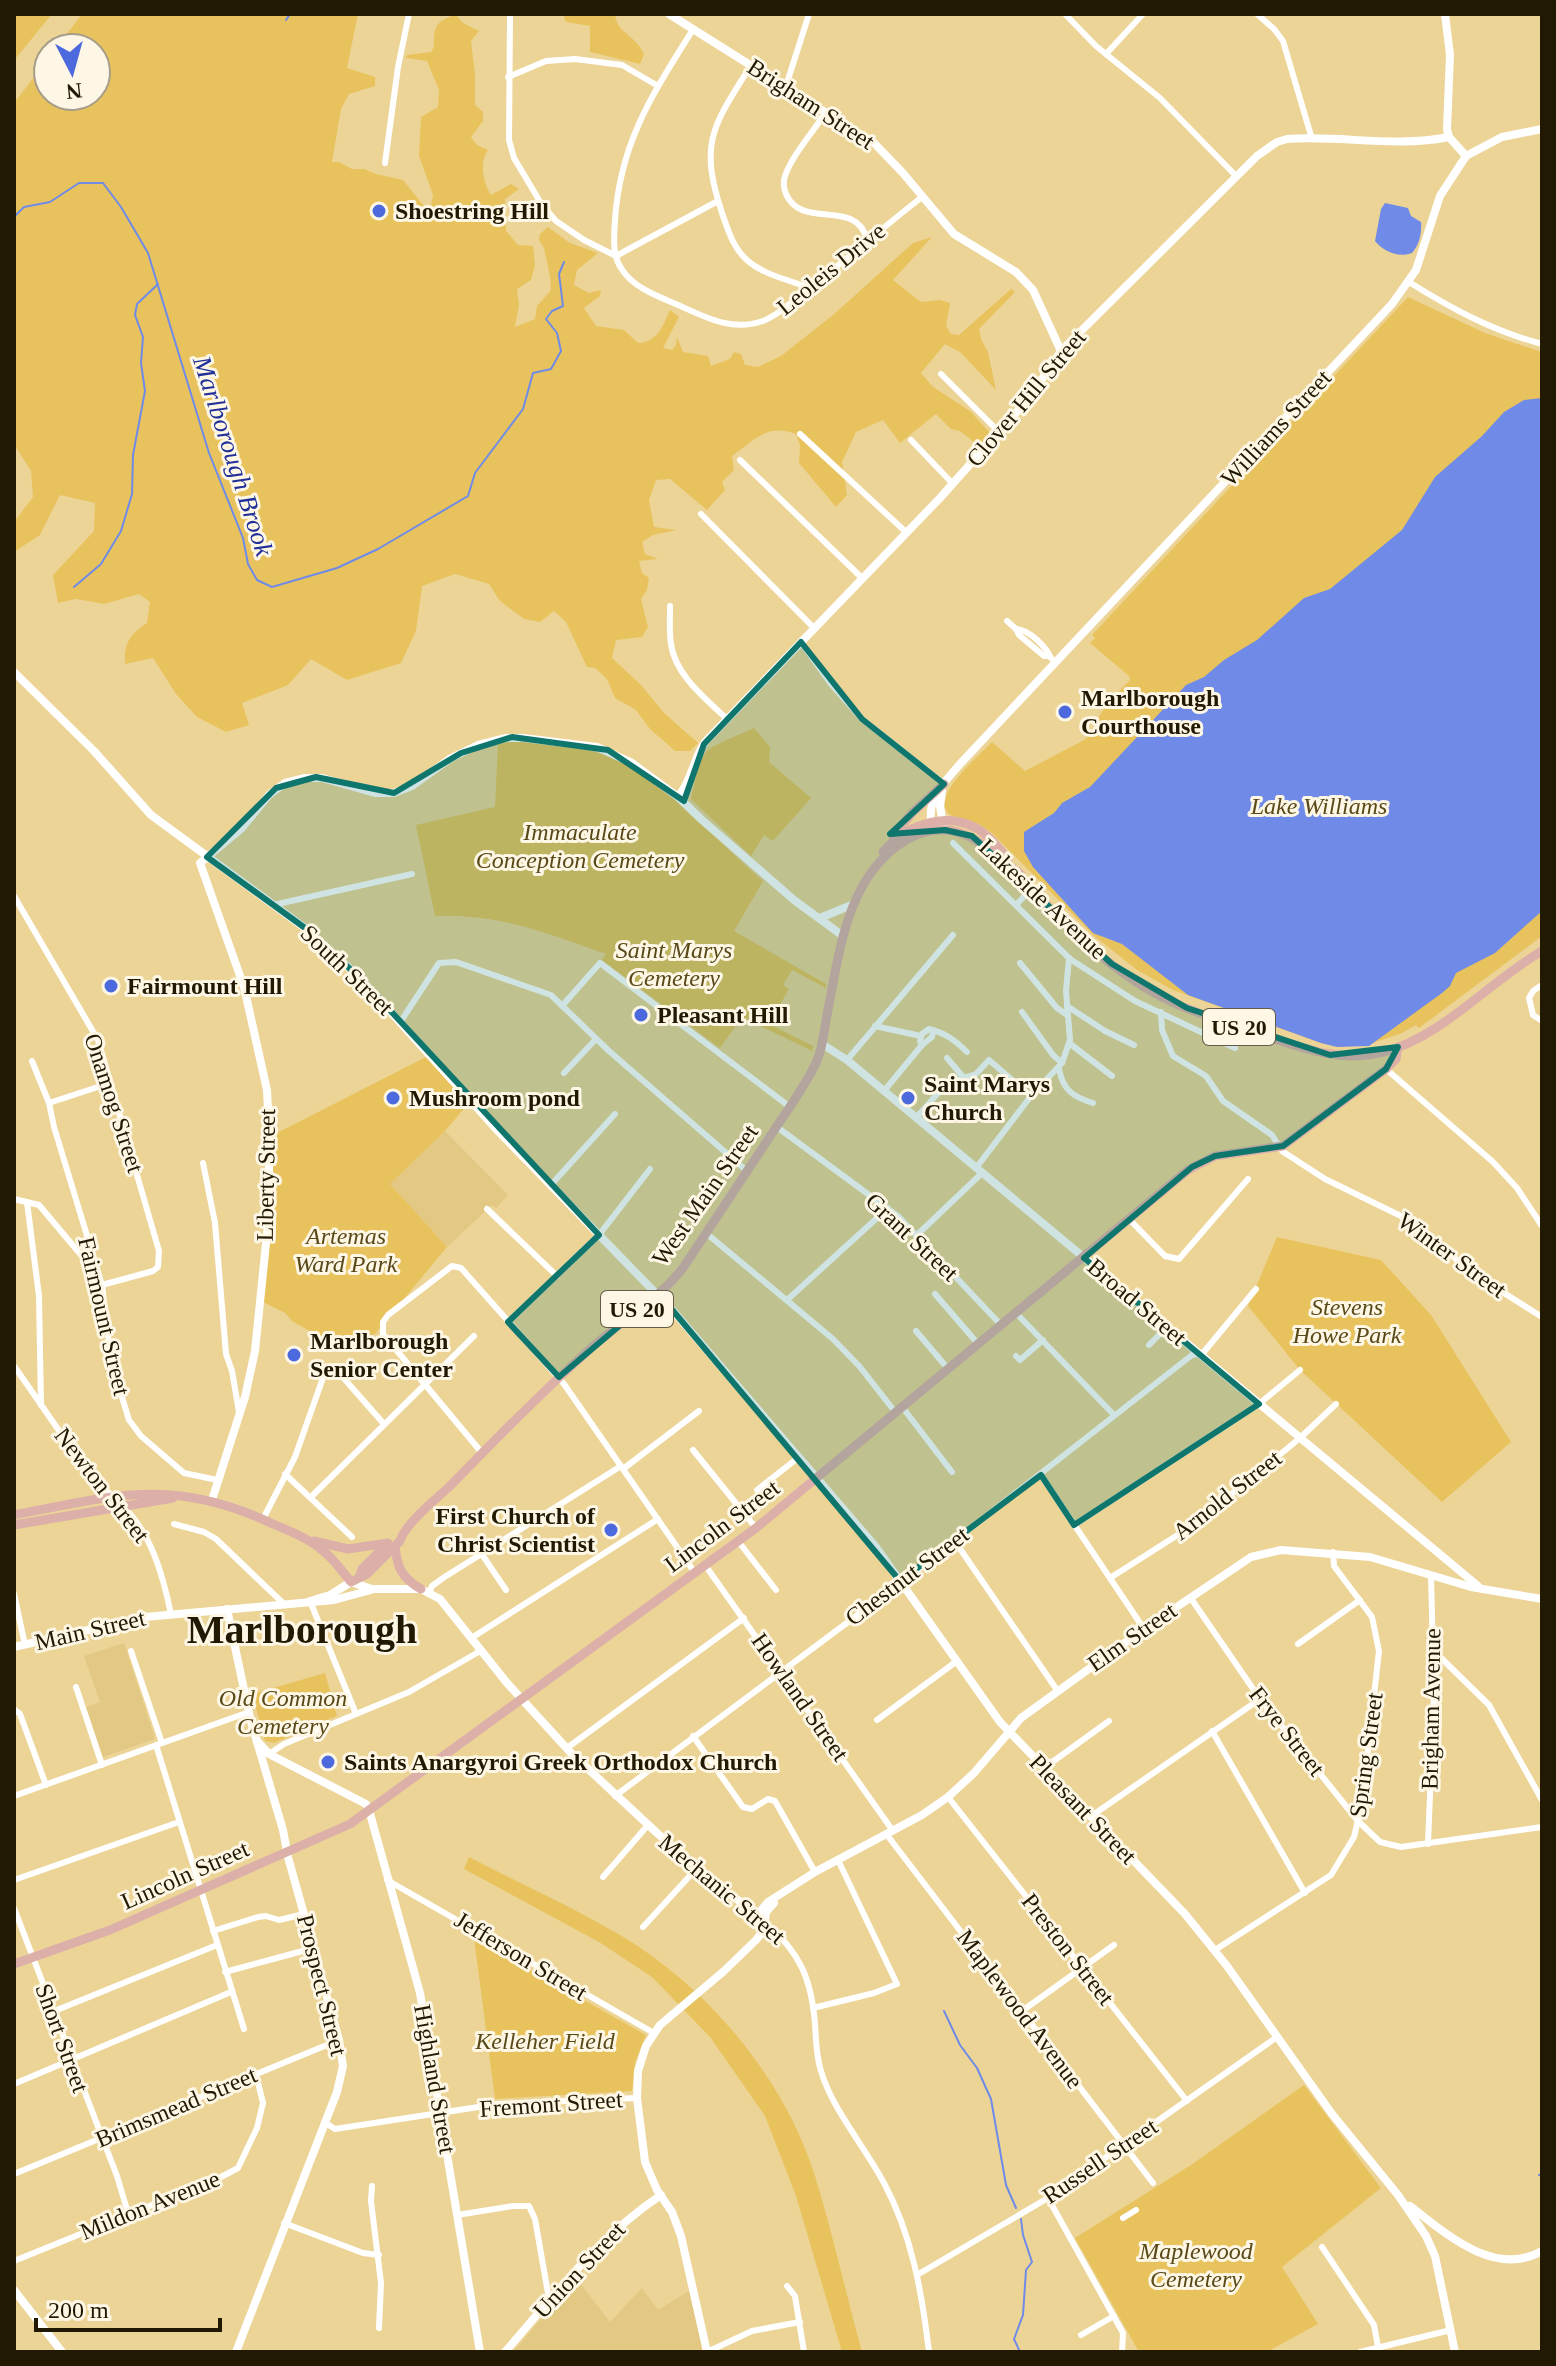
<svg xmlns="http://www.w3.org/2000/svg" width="1556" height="2366" font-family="'Times New Roman',serif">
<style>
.built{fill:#e2c883}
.green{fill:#e8c35d}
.water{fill:#6f8be7}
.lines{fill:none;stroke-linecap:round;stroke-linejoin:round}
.stream{stroke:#6f8be7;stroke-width:2}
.street{stroke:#fff;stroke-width:6}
.secondary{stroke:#fff;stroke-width:8}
.primary{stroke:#dcafa9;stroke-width:9}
.marked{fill:#0f766e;fill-opacity:0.2;stroke:#0f766e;stroke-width:6;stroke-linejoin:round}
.poi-dot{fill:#4c69dd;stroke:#fef7e5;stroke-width:3}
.labels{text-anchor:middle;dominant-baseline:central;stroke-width:6;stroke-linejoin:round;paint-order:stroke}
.shield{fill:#fef7e5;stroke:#645c46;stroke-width:2}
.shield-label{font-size:22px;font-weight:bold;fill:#221902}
.street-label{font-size:24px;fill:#221902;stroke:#fef7e5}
.poi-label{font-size:24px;font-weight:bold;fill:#221902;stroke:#fef7e5;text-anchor:start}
.park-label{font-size:24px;font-style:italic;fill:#594919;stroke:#fef7e5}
.water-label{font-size:26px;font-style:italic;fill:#202f99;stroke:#fef7e5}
.town-label{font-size:40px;font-weight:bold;fill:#221902;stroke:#fef7e5}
</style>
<rect width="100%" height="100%" fill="#ecd497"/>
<g class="built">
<path d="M445,1131L508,1195L496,1208L492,1205L447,1247L390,1184Z"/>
<path d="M124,1643L155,1739L103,1757L86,1707L100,1702L84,1656Z"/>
<path d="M576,2278L610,2322L642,2288L658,2310L689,2291L704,2352H513Z"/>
</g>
<g class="green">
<path d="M14,14H52L16,58L14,56Z"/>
<path d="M82,14H358L347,68L375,77V86L349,94L341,109L332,162H339L352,169H364L376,174L403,180L424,206L431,205L433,195L419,156L421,117L438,107L439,90L427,61L406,58L407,55L431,52L434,47C433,28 436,20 456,15L463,23L479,31L471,41L475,74V105L483,112V121L471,137L477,145L488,150C479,162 483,182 491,195L511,184L519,189L505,199L506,231L518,245L533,246L535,265L531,280L517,289L519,305L515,327L535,319L537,306L551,290L550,276L544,248L539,240L540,234L548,227L570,243L598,253L577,270L574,285L589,293L601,290L600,296L584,308L596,326L624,330L638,343C658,342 662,327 670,310L679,317L663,348L672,350L676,345L677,337L683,352L708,356L711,366L730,359L734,352L741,354L745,365L758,367L781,356L833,315L913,243L932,237L893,280L921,302L940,300L950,303L946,326L951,334L959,335L1011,289L1015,292L979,329L981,339L988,352L996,390L960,352L945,344L921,373L933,387L970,411L990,433L979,446L960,431L951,429L936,414L900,443L883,420L856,432L842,462L847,495L836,507L799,463L800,445L796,434C767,423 754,440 732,456L734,470L722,482L725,490L707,510L670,479L656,480L649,500L654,527L676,530L653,535L642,542L645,554L658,559L639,561L642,573L649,578L647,590L641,599L648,627L642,637L616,640L612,658L642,686L663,712L698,743L690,751H675L650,729L636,710L615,698L607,679L595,668L587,667L566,622L554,611L540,622L524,619L500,601L489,584L455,574L422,586L416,631L401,663L347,680L311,659L288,685L242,703L249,725L226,732L197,717L176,694L153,658L125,664C124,643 130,634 147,623L150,602L139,594L104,604L76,599L58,603L53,575L94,531L95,503L60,495L40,535L14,552V522L33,497L31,471L14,444V103L48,59V96H96V48H56Z"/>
<path d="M563,14H615C617,34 634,33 644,54L640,64L590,52V26L566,22Z"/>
<path d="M1408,297L1485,333L1542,352V936L1419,1028L1416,1025L1400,1034L1372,1043L1324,1044L1173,990L1137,970L1093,935L992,833C985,828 978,823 970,821C964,819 957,819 952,816C925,800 980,755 992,742L1025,771L1086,739L1106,705L1130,680L1129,676L1090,643L1095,638L1092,635Z"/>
<path d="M754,728L770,747L769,762L811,798L773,841L764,835L751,856L691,799C695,784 697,761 708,750C713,745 744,733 754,728Z"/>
<path d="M519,741C549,745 582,746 610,757C667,781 716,841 763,881L734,931L826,984V988L792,970L783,985L789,989L769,1024L813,1046L812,1051L742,1017L720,1048L602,960L606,954C545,933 501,914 435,916L416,825L495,807L498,743Z"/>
<path d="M426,1057L468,1104L445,1131L390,1184L447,1247L375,1334L344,1342L323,1339L292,1321L285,1313L263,1302L272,1218L273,1135Z"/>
<path d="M1277,1237L1381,1260L1431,1315L1511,1442L1442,1502L1300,1370L1248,1306Z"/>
<path d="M325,1673L337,1716L274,1743L265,1741L252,1694Z"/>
<path d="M469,1857C519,1883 571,1906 620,1935C708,1987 784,2078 815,2176C833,2234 846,2294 862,2352H842L796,2196L765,2116L710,2037L652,1977L599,1942L464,1869Z"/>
<path d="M474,1938L646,2035L635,2062L632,2091L495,2099Z"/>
<path d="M1304,2085L1381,2188L1282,2267L1318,2324L1267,2352H1139L1075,2238L1191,2165Z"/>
</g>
<g class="water">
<path d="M1385,203L1408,208L1411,216L1421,222C1422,234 1419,245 1412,253C1399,258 1384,252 1375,241L1381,209Z"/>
<path d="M1542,398V911L1495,953L1456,973L1450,986L1442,993L1369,1046L1337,1047L1321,1043L1188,995L1122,944L1093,933L1033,867L1024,851V832L1054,813L1062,803L1090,787L1186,685L1204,677L1224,660L1257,640L1304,598L1330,589L1402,530L1435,477L1482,436L1504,412L1524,400Z"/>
</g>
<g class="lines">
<g class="stream">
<path d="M286,20L290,14"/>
<path d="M14,217L24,207L50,202L79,183H103L121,207L148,253L209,453L243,538L248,564L257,580L272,587L337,568L378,549L468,496L475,473L523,409L533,373L551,369L561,351L557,333L546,319L552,311L563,306L559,274L564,262"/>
<path d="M74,587L101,564L121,531L132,494L133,455L145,391L141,363L143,337L135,315L137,304L158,284"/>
<path d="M944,2011L960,2045L977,2068L991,2099L1006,2185L1016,2208"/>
<path d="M1539,2175L1542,2174"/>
<path d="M1020,2352L1014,2339L1023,2315L1026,2270L1032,2262L1023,2235L1021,2219"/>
</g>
<g class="street">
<path d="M510,14L509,140L514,158L542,205L556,221L584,240L616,256L718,201"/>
<path d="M1065,14L1096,46L1160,98L1236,176"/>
<path d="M1257,14L1274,29L1283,41L1312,139"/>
<path d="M692,31C652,95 620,143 615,220C614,235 612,255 621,268C632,287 657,296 676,304C705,317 731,332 763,321C778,315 791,303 803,293C844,262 882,228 922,197"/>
<path d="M1106,54L1143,14"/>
<path d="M751,65C714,125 698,141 722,213C728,230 733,248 748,261C764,275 790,280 809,288"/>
<path d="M508,77L546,61L575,59L622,65L658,86"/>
<path d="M786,86L809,14"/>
<path d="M826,112C813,132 793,154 785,176C783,182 784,189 786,194C802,231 857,197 867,240"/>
<path d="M385,163L398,67L409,14"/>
<path d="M1409,282C1452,309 1493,331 1542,344"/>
<path d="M941,374L999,432"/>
<path d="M800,434L907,533"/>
<path d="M911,440L953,484"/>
<path d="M740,460L862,578"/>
<path d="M701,514L814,628"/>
<path d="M670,606C670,619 669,632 671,644C675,675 706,699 727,719"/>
<path d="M1007,621L1016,629L1019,635L1044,656H1049"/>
<path d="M1016,629C1030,630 1046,647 1051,658"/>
<path d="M801,642L831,684L862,719L944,784"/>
<path d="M953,843L1070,959L1135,1001L1235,1048"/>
<path d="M14,896L98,1040L159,1251L158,1267L153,1271L102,1285"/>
<path d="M273,905L412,874"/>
<path d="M1016,905L1033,887"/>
<path d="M1020,963L1057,1008L1067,1015"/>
<path d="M1542,985L1533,991L1529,998L1533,1015L1542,1021"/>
<path d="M562,1006L600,963L790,1107"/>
<path d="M1067,1006L1105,1031L1134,1045"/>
<path d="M1022,1012L1053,1055L1062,1063"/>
<path d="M1161,1012L1162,1030L1173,1056L1206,1076L1223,1101L1272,1135L1282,1151L1325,1179L1405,1218L1477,1276L1542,1317"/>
<path d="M401,1021L439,963L456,962L551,995L609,1051L747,1171"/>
<path d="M875,1026L921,1036"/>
<path d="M1069,1043L1112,1076"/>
<path d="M922,1045L920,1041L922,1034L929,1029C945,1033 955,1040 967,1052"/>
<path d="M947,1058L964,1078"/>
<path d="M847,1060L953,935"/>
<path d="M32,1061L49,1103L54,1127L102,1285L111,1361L129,1420L141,1436L184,1473L217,1480"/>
<path d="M1059,1069C1063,1090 1073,1097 1093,1103"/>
<path d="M1386,1069L1493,1162L1517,1188L1542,1226"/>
<path d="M564,1073L596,1039"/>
<path d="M884,1091L922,1045L932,1037L933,1030"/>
<path d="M49,1103L110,1083"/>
<path d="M916,1118L947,1083L976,1074L989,1060L1031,1096"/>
<path d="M777,1127L899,1217L1001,1325"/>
<path d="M203,1163L215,1223L226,1354L232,1371L239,1412"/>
<path d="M976,1168L1031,1096L1062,1063L1070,1040L1066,991L1069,958"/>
<path d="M550,1186L615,1114"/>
<path d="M14,1199L39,1205L97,1274"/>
<path d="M27,1202L39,1296L41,1405"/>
<path d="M487,1209L557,1276"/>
<path d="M1129,1219L1165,1256L1179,1259L1248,1179"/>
<path d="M706,1233L833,1339L860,1367L896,1413"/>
<path d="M917,1235L982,1173"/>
<path d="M935,1294L979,1345"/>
<path d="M787,1300L888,1208"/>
<path d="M1017,1314L1114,1415"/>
<path d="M508,1322L599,1235L650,1169"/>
<path d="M916,1331L949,1370"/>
<path d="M1149,1345L1167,1327"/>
<path d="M1016,1356L1020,1360L1043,1340"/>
<path d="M14,1366C39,1401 63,1438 89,1472C100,1486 112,1495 124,1507C152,1535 163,1576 171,1614"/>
<path d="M903,1408L952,1472"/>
<path d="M693,1450L756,1528"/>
<path d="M482,1453L383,1334V1322L388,1315L452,1266L461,1268L564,1384L695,1573"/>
<path d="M623,1469L699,1411"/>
<path d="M285,1474L352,1537"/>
<path d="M1041,1475L1144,1629"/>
<path d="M757,1490L799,1457"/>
<path d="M311,1497L474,1336"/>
<path d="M263,1519L295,1457L324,1375L333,1370L340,1374L384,1424"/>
<path d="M174,1524L204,1532L216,1539L284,1604"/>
<path d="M1074,1525L1259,1404L1300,1370"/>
<path d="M954,1540L1057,1690"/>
<path d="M738,1541L776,1590"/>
<path d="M481,1553L506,1590"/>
<path d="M705,1565L893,1831"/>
<path d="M1110,1578L1195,1524L1300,1438L1336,1404"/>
<path d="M429,1593L432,1586L443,1578L621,1466"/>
<path d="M14,1594L25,1645"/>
<path d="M1190,1597L1260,1699L1358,1821L1380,1842L1401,1847L1542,1827"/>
<path d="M310,1601L356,1714"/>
<path d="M473,1637L658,1519"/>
<path d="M1298,1644L1360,1600"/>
<path d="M131,1651L162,1743"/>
<path d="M1434,1651L1489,1705L1542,1800"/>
<path d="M76,1687L102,1765"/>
<path d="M14,1709L20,1714L46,1785"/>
<path d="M877,1720L957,1661"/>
<path d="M1212,1731L1305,1893"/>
<path d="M693,1736L743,1807L752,1809L768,1799L775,1801L815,1872"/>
<path d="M156,1745L244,2029"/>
<path d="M567,1748L744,1618"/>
<path d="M269,1754L284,1744L409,1692L482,1650"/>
<path d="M1044,1768L1109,1721"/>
<path d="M14,1796L249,1712"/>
<path d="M615,1796L907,1578L1192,1355L1203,1353L1256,1289"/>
<path d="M948,1797L1187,2101"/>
<path d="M1090,1817L1260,1699"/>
<path d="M887,1835L1153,2183"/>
<path d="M1428,1844L1434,1695L1431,1575"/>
<path d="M603,1877L648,1825"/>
<path d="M14,1880L179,1822"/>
<path d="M387,1880L654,2033"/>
<path d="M14,1908L117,2176L128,2213"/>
<path d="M766,1923C800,1953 811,1978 815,2023C816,2039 816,2056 821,2071C832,2109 865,2147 884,2183C912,2235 922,2293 929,2352"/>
<path d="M643,1927L697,1868"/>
<path d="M213,1931L258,1917L266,1916L279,1920L304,1914"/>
<path d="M1215,1950L1331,1875L1354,1837L1362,1803L1379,1651L1372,1617L1334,1566L1333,1552"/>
<path d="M225,1972L314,1948"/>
<path d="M813,2008L874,1993L897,1984L838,1860"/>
<path d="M1022,2011L1114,1945"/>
<path d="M52,2012L217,1945"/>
<path d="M14,2084L231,1992"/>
<path d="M324,2122L335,2129L498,2104L637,2098"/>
<path d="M14,2174L339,2040"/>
<path d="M372,2186L371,2201L381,2283L379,2328"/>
<path d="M1048,2198L1123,2333L1122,2352"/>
<path d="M457,2215L513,2206H529L535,2219L549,2299"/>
<path d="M1123,2218L1136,2210"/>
<path d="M284,2223L363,2253L379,2255"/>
<path d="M1322,2247L1374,2325L1379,2352"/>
<path d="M14,2261L221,2177L238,2168L257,2128L263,2103L256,2074"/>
<path d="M917,2275L1048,2198L1277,2037"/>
<path d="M787,2286L795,2296L804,2352"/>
<path d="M1081,2335L1114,2316"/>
<path d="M707,2352L752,2331L800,2322"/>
<path d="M1360,2352L1451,2330"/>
</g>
<g class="secondary">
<path d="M669,14L874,143L902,172L954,234L1016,272L1033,290L1061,351"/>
<path d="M1445,14L1450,55L1447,129L1449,137L1466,156"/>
<path d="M14,672L94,751L151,815L305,928L360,978L498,1131L675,1313L876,1547L1000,1722L1185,1914L1227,1966L1332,2114L1398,2195L1426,2236L1435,2256L1455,2352"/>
<path d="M942,791L940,806L943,825"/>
<path d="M678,797C692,781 693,759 705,742L940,498L1030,397L1061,351L1257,156L1277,142L1287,139C1341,135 1395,148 1449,137"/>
<path d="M932,829C926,797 941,787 960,764L1392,304L1416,270L1440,196L1466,156L1502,137L1542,129"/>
<path d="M820,918L854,904"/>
<path d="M822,1044L847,1060L1478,1586"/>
<path d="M212,1500L245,1397L255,1351L269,1214V1130L267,1090L244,987L200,863L241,829L269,795L285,783L305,778H322L375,793H394L412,786L451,758L478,745L506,738H523L597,747L632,763L678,797L702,820L794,900L843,936"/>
<path d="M310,1601L330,1595L351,1582L372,1589H421L440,1599L507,1683L571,1753L657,1833L725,1891L758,1914L766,1923"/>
<path d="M227,1609L250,1718L283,1830L288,1857L339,2040L343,2066L337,2092L236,2352"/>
<path d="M14,1647L145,1617L334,1600L371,1590"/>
<path d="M257,1741L269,1754L366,1804L369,1810L420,1993L480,2352"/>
<path d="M758,1914L768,1902L815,1872L922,1815L948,1797L974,1773L1021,1718L1144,1629L1251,1557L1281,1550L1370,1557L1471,1587L1542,1599"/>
<path d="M1410,2206C1446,2234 1495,2278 1542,2251"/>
<path d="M14,2290L62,2352"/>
<path d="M505,2352C554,2296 598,2237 661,2195"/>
<path d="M707,2352L681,2236L672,2212L657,2190L645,2162L637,2098L638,2071L646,2046L660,2025L724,1971L756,1940L764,1930L766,1912L774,1903"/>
</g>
<g class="primary">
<path d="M893,836L913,812L944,784"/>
<path d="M883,852C908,822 954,808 986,835C995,842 1001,851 1008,859"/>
<path d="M1017,871C1058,921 1115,976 1174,1003C1204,1016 1235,1026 1266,1036C1304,1049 1343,1063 1384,1052C1442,1037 1490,981 1542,951"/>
<path d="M14,1515C116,1495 174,1477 273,1524C289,1531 308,1538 322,1550C333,1558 342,1571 351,1582L367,1574L400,1541C405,1524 435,1500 449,1487C495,1440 541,1393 590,1349C620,1322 658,1300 683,1268C711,1225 739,1183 767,1141C784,1115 803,1090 816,1063C823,1048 824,1031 827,1015C839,955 846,878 903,842C953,811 984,845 1021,875"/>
<path d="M14,1525L173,1498"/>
<path d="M314,1541L348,1549L388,1543"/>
<path d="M395,1546C397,1568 402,1578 421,1589"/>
<path d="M360,1575L362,1569L386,1545"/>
<path d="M14,1964L110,1930L350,1824L756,1528L1188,1170L1215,1156L1283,1146L1386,1069L1396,1059L1398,1047"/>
</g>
</g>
<path class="marked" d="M801,642L862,719L944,784L890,834L945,830L972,836L1112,964L1187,1008L1330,1055L1398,1047L1386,1069L1283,1146L1215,1156L1192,1167L1084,1258L1259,1404L1074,1525L1041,1475L900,1581L658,1293L559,1377L508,1322L599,1235L360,978L305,928L207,857L276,788L316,777L394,793L461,753L512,737L608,750L684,801L704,744Z"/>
<g class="poi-dot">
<circle cx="379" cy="211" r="8"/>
<circle cx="1065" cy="712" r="8"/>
<circle cx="111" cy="986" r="8"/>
<circle cx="641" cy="1015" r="8"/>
<circle cx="393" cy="1098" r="8"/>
<circle cx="908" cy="1098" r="8"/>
<circle cx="294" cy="1355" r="8"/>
<circle cx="611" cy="1530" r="8"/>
<circle cx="328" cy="1762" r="8"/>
</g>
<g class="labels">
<g class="shield">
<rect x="1203" y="1009" width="72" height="36" rx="6"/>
<rect x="601" y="1291" width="72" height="36" rx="6"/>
</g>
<g class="shield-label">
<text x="1239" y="1027">US 20</text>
<text x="637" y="1309">US 20</text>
</g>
<g class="street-label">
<text transform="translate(811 104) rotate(33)">Brigham Street</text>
<text transform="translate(831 269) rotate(-39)">Leoleis Drive</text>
<text transform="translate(1026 398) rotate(-50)">Clover Hill Street</text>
<text transform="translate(1276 428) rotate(-47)">Williams Street</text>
<text transform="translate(1043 899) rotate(43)">Lakeside Avenue</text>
<text transform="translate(347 970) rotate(44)">South Street</text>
<text transform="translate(114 1103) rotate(72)">Onamog Street</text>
<text transform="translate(266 1175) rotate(-89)">Liberty Street</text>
<text transform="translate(705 1195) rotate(-55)">West Main Street</text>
<text transform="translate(912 1237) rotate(43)">Grant Street</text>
<text transform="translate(1452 1255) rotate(36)">Winter Street</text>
<text transform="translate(1137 1302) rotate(40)">Broad Street</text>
<text transform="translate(104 1316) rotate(77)">Fairmount Street</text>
<text transform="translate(102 1485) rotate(52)">Newton Street</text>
<text transform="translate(1227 1495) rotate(-38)">Arnold Street</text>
<text transform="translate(722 1526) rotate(-37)">Lincoln Street</text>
<text transform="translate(907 1576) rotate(-37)">Chestnut Street</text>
<text transform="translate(90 1630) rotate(-13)">Main Street</text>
<text transform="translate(1132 1637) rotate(-35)">Elm Street</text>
<text transform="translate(800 1697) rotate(55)">Howland Street</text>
<text transform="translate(1431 1709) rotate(-89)">Brigham Avenue</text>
<text transform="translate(1287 1731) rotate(52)">Frye Street</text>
<text transform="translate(1366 1755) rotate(-82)">Spring Street</text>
<text transform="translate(1083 1809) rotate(46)">Pleasant Street</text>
<text transform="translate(185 1875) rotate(-24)">Lincoln Street</text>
<text transform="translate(722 1889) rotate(40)">Mechanic Street</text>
<text transform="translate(1068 1949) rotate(52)">Preston Street</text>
<text transform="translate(521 1956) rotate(31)">Jefferson Street</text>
<text transform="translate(322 1985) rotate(76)">Prospect Street</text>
<text transform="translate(1020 2009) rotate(53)">Maplewood Avenue</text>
<text transform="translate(62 2038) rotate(70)">Short Street</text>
<text transform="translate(435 2079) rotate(80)">Highland Street</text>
<text transform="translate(551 2104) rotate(-4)">Fremont Street</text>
<text transform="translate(176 2107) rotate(-23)">Brimsmead Street</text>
<text transform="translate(1100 2161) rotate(-34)">Russell Street</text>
<text transform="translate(150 2205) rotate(-22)">Mildon Avenue</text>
<text transform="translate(579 2270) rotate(-47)">Union Street</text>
</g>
<g class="poi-label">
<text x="395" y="211">Shoestring Hill</text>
<text x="1081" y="698">Marlborough<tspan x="1081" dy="28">Courthouse</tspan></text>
<text x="127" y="986">Fairmount Hill</text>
<text x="657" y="1015">Pleasant Hill</text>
<text x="924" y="1084">Saint Marys<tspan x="924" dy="28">Church</tspan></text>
<text x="409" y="1098">Mushroom pond</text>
<text x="310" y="1341">Marlborough<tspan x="310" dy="28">Senior Center</tspan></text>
<text x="595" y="1516" text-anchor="end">First Church of<tspan x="595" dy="28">Christ Scientist</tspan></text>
<text x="344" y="1762">Saints Anargyroi Greek Orthodox Church</text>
</g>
<g class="park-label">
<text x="1319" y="806">Lake Williams</text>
<text x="580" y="832">Immaculate<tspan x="580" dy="28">Conception Cemetery</tspan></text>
<text x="674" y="950">Saint Marys<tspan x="674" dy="28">Cemetery</tspan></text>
<text x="346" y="1236">Artemas<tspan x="346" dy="28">Ward Park</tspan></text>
<text x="1347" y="1307">Stevens<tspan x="1347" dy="28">Howe Park</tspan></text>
<text x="283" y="1698">Old Common<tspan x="283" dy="28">Cemetery</tspan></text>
<text x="545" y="2041">Kelleher Field</text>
<text x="1196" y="2251">Maplewood<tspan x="1196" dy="28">Cemetery</tspan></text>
</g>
<g class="water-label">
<text transform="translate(233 456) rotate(72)">Marlborough Brook</text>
</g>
<g class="town-label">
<text x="302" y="1629">Marlborough</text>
</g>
</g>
<rect width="1556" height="2366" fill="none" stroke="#221902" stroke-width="32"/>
<g transform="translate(72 72) rotate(174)"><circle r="38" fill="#fef7e5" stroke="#a69e8a" stroke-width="2"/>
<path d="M0-6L14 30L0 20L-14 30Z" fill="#4c69dd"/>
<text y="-12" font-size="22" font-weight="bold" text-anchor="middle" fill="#221902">N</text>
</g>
<path d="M36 2318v12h184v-12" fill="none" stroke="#221902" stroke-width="4"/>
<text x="48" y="2318" font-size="24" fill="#221902" stroke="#fef7e5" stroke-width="6" paint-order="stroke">200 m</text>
</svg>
